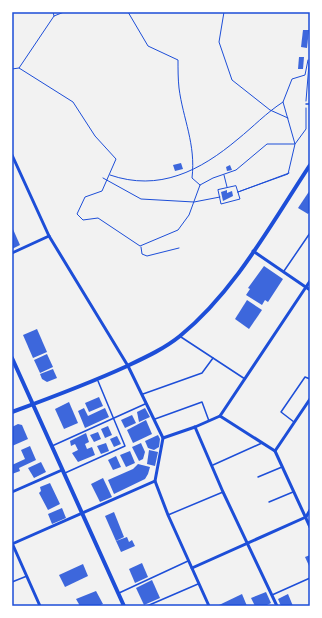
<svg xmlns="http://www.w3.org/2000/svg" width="322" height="618" font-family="'IBM Plex Sans',sans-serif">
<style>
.building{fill:#3d67dc}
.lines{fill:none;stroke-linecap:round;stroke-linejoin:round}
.path{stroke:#1d4ed8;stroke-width:1}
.service{stroke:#1d4ed8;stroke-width:1.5}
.minor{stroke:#1d4ed8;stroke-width:3}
.secondary{stroke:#1d4ed8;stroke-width:4}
.neatline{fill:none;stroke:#1d4ed8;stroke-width:1.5}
</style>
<rect width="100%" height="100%" fill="#f2f2f2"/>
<g class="building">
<path d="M303,30H309L307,48L301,47Z"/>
<path d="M299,57H304L303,69H298Z"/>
<path d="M181,163L183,169L175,171L173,165Z"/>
<path d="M230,165L232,170L227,171L226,167Z"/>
<path d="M227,190V193L232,191L233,196L223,201L221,192Z"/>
<path d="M310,190V211L308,214L298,208Z"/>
<path d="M12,227L20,245L12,249Z"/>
<path d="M264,266L283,279L268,302L265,300L262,305L246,295L250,289L248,288Z"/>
<path d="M247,300L262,310L249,329L235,319Z"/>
<path d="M37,329L47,352L33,358L23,335Z"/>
<path d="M47,354L53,367L40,373L34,360Z"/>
<path d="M53,369L57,378L47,382L42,379L40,374Z"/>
<path d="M99,397L103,406L89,412L85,403Z"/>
<path d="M69,402L78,423L64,429L55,409Z"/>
<path d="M84,408L88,416L105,408L109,417L85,428L78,411Z"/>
<path d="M145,408L150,417L139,422L137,412Z"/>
<path d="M132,415L136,423L125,428L121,420Z"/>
<path d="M146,420L152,434L133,443L127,430Z"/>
<path d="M18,424L22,425L28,439L12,446V427Z"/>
<path d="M108,426L112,435L105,438L101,429Z"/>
<path d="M98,432L101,439L94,442L90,435Z"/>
<path d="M86,433L89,442L85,444L87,449L92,447L95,455L78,462L72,453L78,450L75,444L71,446L70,441Z"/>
<path d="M158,435L160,439L159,447L154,450L148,448L145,441Z"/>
<path d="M117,436L121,444L114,447L110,439Z"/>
<path d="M106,443L109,451L101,454L97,446Z"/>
<path d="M141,443L145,452L143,459L139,461L132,447Z"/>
<path d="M30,446L36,460L19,468L20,471L12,474V465L25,459L21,450Z"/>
<path d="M149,450L158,452L155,466L147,464Z"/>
<path d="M130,451L135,463L126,467L120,455Z"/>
<path d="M116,456L121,467L113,470L108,460Z"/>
<path d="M41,462L46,472L34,478L28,468Z"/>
<path d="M138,464L150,467L148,474L145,479L114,494L108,480L133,469Z"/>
<path d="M103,478L112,497L100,502L91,484Z"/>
<path d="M50,483L60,504L48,510L39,493L41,491L40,487Z"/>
<path d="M62,508L66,518L52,524L48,514Z"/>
<path d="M114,512L124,537L116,541L105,516Z"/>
<path d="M127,537L129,542L132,540L135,546L121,552L116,541Z"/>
<path d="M310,555V568L305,557Z"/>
<path d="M142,563L148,577L135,583L129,569Z"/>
<path d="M83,564L88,576L65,587L59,575Z"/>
<path d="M152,580L160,598L144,605L136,588Z"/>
<path d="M96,591L103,604L98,606H80L76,599Z"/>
<path d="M266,592L271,603L265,606H255L251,598Z"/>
<path d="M242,594L247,606H217Z"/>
<path d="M288,594L293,606H281L278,599Z"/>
</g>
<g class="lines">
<g class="path">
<path d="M53,12L54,16"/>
<path d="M64,12L54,16L19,68L73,102L95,136L116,159L102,191L85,197L77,214L83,220L98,218L140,246L178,230L189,215L200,185L213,178L236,170L267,144H295L283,102L292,79L305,75L308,60"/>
<path d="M128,12L148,46L178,60C178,69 178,79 179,88C183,119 196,144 192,178L200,185"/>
<path d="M224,12L219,42L232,80L270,110L288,118"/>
<path d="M12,69L19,68"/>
<path d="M306,101L310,52"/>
<path d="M110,175C159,192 200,171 238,139C253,127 266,113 283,102"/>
<path d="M224,175L227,187"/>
<path d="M103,178L141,199L194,202L220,197"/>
<path d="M236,186L240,199L221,204L218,190Z"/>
<path d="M238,192L288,174L295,144L306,129V108"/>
<path d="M238,192L289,173"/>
<path d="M141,247L142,254L147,256L179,248"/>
</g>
<g class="service">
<path d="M306,104H310"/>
<path d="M284,271L310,233"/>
<path d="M181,337L245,379"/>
<path d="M143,394L202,373L213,358"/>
<path d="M155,419L202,402L209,421"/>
<path d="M294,422L281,412L305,377L310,379"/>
<path d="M52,446L145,404"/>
<path d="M213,465L262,443"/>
<path d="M65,473L125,446L98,381"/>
<path d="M258,477L282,467"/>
<path d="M269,502L293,492"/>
<path d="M168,515L223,492"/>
<path d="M12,582L27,576"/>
<path d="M119,593L188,561"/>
<path d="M272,595L310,578"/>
<path d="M147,606L198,584"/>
</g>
<g class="minor">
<path d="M12,155L49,236L128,366L163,438L155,481L168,515L209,606"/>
<path d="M253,251L310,290"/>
<path d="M12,253L49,236"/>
<path d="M220,416L275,451L310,527"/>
<path d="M195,427L223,492L277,606"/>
<path d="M163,438L195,427L220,416L310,281"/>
<path d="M275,451L310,399"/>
<path d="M12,492L62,470"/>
<path d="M12,543L40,606"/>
<path d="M12,544L155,481"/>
<path d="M192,568L306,517L310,510"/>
</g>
<g class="secondary">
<path d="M12,358L124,606"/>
<path d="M12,412C50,398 88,384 125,367C144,358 164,349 180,336C235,291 271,224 310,165"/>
</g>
</g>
<rect width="322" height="618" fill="none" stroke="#ffffff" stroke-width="26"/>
<rect x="13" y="13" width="296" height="592" class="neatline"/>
</svg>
